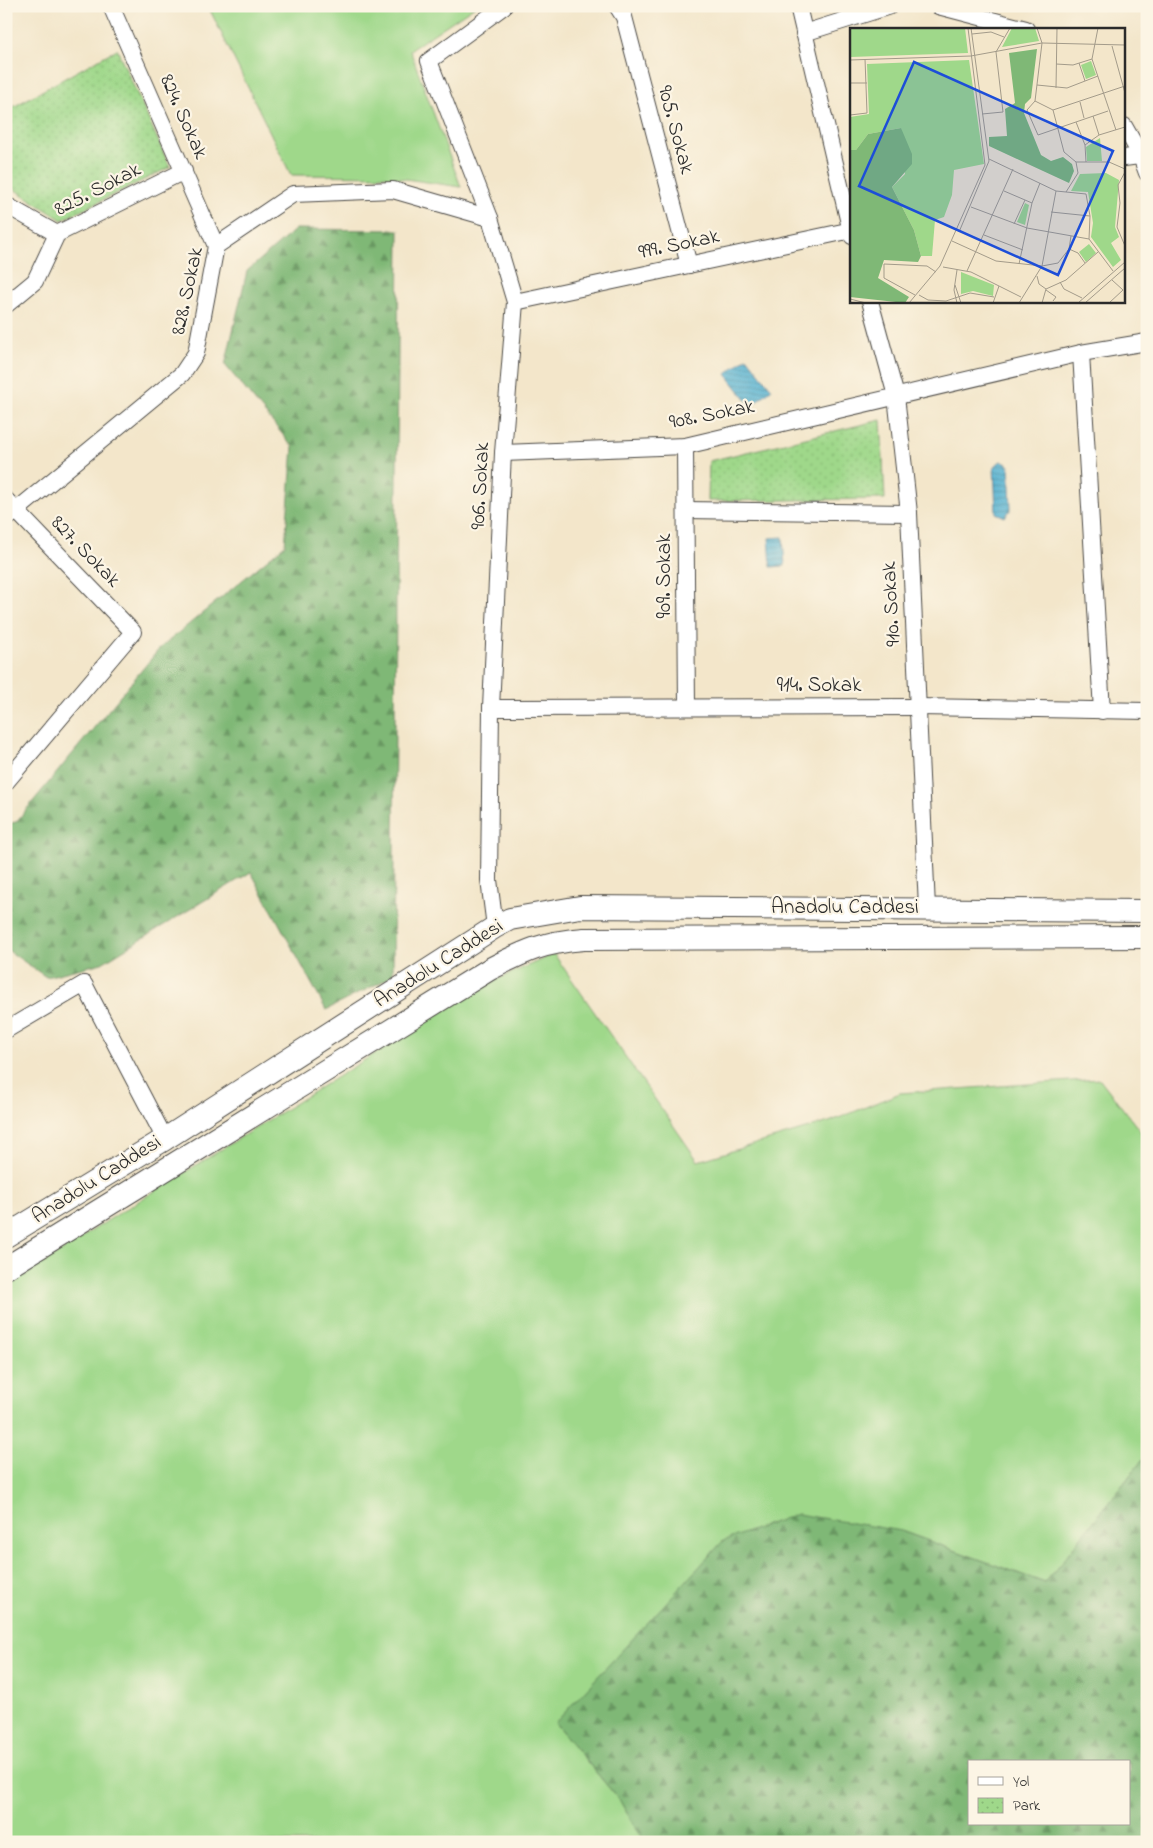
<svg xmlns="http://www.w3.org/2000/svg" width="1153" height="1848" font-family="'Indie Flower',sans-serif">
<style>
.grass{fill:#9fd88a;stroke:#65825a}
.forest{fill:url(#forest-firs);stroke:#557250;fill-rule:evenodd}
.park{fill:url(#park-dots);stroke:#65825a}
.water{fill:url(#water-rules);stroke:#3e6e7e}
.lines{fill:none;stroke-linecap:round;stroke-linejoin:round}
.minor-casing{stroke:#494743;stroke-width:18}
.secondary-casing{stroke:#494743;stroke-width:24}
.minor{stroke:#fff;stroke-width:16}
.secondary{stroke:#fff;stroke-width:22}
.labels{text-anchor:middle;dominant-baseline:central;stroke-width:4.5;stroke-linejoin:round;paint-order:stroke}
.street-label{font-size:21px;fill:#2b2b2b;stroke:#fcf5e5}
.inset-road{fill:none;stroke:#a39b8a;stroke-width:1}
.view{fill:#1d4ed8;fill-opacity:0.15;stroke:#1d4ed8;stroke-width:2.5}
.inset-edge{fill:none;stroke:#2b2b2b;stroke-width:2.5}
</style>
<defs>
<pattern id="forest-firs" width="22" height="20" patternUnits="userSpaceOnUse" patternTransform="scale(1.25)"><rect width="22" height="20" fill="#7fb876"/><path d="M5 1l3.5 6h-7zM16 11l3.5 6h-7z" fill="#689661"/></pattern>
<pattern id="park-dots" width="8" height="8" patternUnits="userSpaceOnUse" patternTransform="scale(1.25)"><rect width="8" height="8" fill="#9fd88a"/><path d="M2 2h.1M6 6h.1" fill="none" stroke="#89ba77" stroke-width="1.8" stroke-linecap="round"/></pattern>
<pattern id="water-rules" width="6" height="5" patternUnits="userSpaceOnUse" patternTransform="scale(1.25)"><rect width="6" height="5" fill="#52b1d1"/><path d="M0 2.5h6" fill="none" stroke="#4490aa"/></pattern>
</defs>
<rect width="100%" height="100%" fill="#fcf5e5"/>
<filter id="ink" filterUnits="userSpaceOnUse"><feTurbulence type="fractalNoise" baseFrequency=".02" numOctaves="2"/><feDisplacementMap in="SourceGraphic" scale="10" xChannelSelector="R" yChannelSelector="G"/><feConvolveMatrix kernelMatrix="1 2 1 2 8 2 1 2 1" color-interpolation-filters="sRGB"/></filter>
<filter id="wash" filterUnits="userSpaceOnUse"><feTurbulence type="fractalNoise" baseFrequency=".0096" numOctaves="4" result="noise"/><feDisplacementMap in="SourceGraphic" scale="20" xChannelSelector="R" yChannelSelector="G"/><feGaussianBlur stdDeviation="1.12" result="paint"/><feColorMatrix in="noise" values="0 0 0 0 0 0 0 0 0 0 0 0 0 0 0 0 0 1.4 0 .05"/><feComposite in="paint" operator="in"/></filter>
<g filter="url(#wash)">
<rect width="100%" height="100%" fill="#f3e6ca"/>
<g class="grass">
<path d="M208,6H475L410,50L461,187L385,176L291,175Z"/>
<path d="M554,954L698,1161L829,1122L900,1093L1100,1079L1147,1140V1454L1045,1583L901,1531L555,1723L620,1801L644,1842H6V1287L110,1219L446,1009L498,979Z"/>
</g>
<g class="forest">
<path d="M296,229L399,230L393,976L326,1010L251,872L102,963L46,977L6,949V824L16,822L160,648L285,545L293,447L225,365L247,271Z"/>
<path d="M1147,1454V1842H644L620,1801L555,1723L723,1541L797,1514L901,1531L1045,1583ZM969,1762H1129V1824H969Z"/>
</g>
<g class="park">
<path d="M117,49L170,167L62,220L6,184V111Z"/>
<path d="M881,420L885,499L708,501L709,461Z"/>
</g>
<g class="water">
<path d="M747,357L772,389L751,406L726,374Z"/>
<path d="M1001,461L1009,465L1011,509L1005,517L996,513L994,466Z"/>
<path d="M783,537L785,566L771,567L769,538Z"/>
</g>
</g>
<g filter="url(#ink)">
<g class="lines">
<g class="minor-casing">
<g id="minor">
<path d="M111,6L216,246"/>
<path d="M617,6L624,17L689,265"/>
<path d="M798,6L852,236"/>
<path d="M938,6L1026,29"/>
<path d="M804,33L890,6"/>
<path d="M1124,126L1140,154L1147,173"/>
<path d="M1124,158L1147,155"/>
<path d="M6,205L57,234"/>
<path d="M870,301L896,396L909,513L927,908"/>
<path d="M515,302L852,230"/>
<path d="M6,305L35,281L57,234L184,171"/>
<path d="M1081,353L1102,711"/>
<path d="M685,446L687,707"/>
<path d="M503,453L685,446L1081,353L1147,342"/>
<path d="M6,500L133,632L6,782"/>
<path d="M686,510L909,513"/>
<path d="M6,519L182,374L196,353L216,246L293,194L393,190L490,218"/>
<path d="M491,708L918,707L1147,711"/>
<path d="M495,927L489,880L491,708L503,453L515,302L490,218L429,61L504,6"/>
<path d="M6,1030L84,984L165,1139"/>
</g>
</g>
<g class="secondary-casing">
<g id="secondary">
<path d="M6,1236L165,1139L495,927L510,919L580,907L1147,911"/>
<path d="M6,1268L490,969C525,951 544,942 584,939L1147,937"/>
</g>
</g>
<use href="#minor" class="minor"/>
<use href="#secondary" class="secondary"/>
</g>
</g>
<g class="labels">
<g class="street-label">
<text transform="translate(183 117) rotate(66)">824. Sokak</text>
<text transform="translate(675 130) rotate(75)">905. Sokak</text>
<text transform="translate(98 190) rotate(-27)">825. Sokak</text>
<text transform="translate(679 245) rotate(-12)">999. Sokak</text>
<text transform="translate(188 291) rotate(-78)">828. Sokak</text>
<text transform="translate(712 415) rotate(-11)">908. Sokak</text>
<text transform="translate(481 486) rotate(-87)">906. Sokak</text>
<text transform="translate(85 552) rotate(46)">827. Sokak</text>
<text transform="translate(665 576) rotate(-90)">909. Sokak</text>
<text transform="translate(892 604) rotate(-93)">910. Sokak</text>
<text x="819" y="686">914. Sokak</text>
<text x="845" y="908">Anadolu Caddesi</text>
<text transform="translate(439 964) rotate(-32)">Anadolu Caddesi</text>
<text transform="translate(97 1180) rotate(-32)">Anadolu Caddesi</text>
</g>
</g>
<g transform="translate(850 28)">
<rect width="275" height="275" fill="#f3e6ca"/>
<path d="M0,0H115L118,25L0,29ZM119,32L134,136L104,142L102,167L94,189L85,192L82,228H71L64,202L42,159L55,146L51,100L18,106L6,122H0V89L19,86L17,36ZM256,145L269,152L265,199L269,209L261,215L271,232L263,239L241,209L243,195L238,164L221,163L230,146ZM111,244L144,257L143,268L123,263L111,266Z" fill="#9fd88a"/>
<path d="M187,21L181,70L175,76L174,85L191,127L201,133L213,129L222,136L224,143L219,155L139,118V109L157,108L155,81L165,75L159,25ZM51,100L62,126V136L42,159L64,202L71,228L68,234L34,232L28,250L59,269L55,275L0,269V122H6L18,106Z" fill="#7fb876"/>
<path d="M162,0H185L189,13L152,19ZM241,33L246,47L236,51L231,37ZM250,110L252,133H237L236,119ZM175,175L179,177L175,197L167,194ZM239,216L246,225L236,234L229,224Z" fill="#9fd88a"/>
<path class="inset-road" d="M248,0L242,31L266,102M122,6L141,4L154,9M262,18L275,65M0,32L121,28L192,15L275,17M229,35L235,53M206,36L223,37L242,31M0,55H17M187,57L217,60L248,48M206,60L207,0M185,73L177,82L188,107L258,83M185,73L203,82L275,58M185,73L192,15L187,0M230,74L234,90M203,82L214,124L226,134L228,145L216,164M132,86L153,84L146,24L160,0M0,87L17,85L15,31M243,88L249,107M226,94L235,117L236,134M235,117L249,107L275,99M139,131L206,163L236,166L240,188L239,211L263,243M226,134H259L275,141M275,144L268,157L270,175L267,199L275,218M154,163L182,175M121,179L177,200L239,211M201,184L240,188M164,196L175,172M109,204L139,133L121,0M134,207L173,222M102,213L146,233L192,238L208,235L219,221L221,208M219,221L228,225L235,235M169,236L182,175L190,155M93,239L121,244L171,269M107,242L104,262L107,275M117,243L163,141M187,248L189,256L196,261M210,254L214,261L232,270M105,257L111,275M196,262L206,269L203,273M65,267L34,250V236L77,238L86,244M69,267L78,272L96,273L120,265L144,269M0,271L16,275M59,275L90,238L135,137L118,0M143,275L149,258M169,275L192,238L206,163M192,275L196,261L216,252L248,224M228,275L275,234M235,275L275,240M259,275L273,262L262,252"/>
<path class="view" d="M64,34L263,123L208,247L9,158Z"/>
<rect width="275" height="275" class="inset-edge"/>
</g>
<rect width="1153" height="1848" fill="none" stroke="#fcf5e5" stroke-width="25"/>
<rect x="968" y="1760" width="162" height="65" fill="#fcf5e5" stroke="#a8a49b"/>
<rect x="978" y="1777" width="25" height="8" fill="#ffffff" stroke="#a8a49b"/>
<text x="1013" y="1786" font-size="15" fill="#2b2b2b">Yol</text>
<rect x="978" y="1798" width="25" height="15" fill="url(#park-dots)" stroke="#a8a49b"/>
<text x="1013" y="1810" font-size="15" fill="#2b2b2b">Park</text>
</svg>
